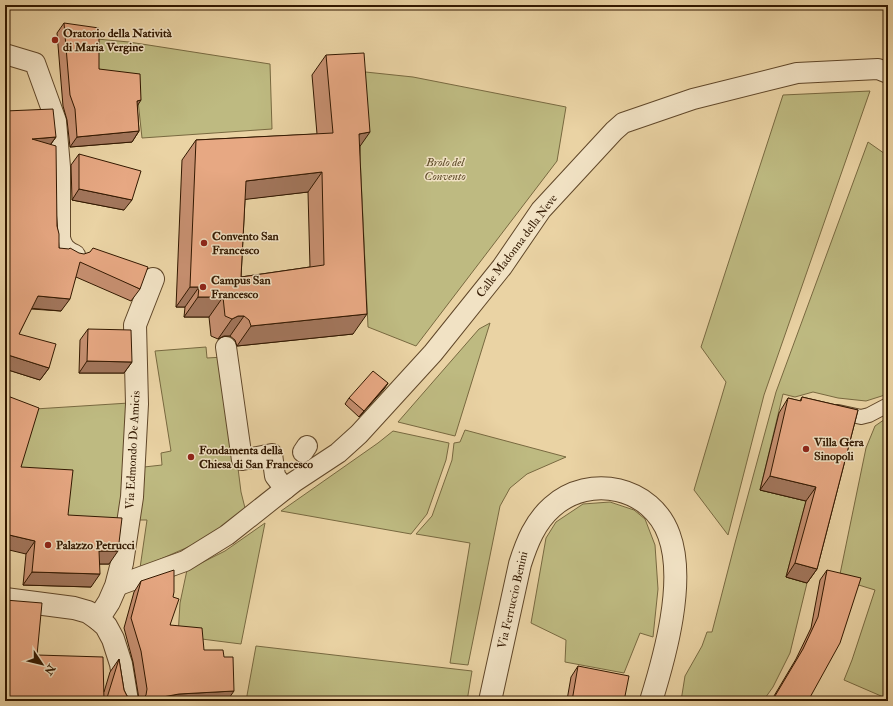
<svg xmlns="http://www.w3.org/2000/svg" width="893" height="706" font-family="'IM FELL Double Pica',serif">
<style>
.green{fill:#beba81;stroke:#786940}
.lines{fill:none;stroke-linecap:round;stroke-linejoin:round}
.service-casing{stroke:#604729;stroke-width:16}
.pedestrian-casing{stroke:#604729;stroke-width:22}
.minor-casing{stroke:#604729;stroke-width:24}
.service{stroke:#f1e2c4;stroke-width:14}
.pedestrian{stroke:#f1e2c4;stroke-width:20}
.minor{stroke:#f1e2c4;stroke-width:22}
.wall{fill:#c79071;stroke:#321800;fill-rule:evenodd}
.shaded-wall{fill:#a2765c;stroke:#321800}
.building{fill:#e7a883;stroke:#321800;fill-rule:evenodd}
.poi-dot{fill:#8f2418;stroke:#f1e2c4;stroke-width:1.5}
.labels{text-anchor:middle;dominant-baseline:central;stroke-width:3;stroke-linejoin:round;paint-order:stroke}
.poi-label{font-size:12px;font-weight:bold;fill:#321800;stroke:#f1e2c4;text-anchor:start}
.park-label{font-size:12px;font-style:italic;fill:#5c4927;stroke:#f1e2c4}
.street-label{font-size:12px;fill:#321800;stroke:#f1e2c4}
</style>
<rect width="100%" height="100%" fill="#ead3a4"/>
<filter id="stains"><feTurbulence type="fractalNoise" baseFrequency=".005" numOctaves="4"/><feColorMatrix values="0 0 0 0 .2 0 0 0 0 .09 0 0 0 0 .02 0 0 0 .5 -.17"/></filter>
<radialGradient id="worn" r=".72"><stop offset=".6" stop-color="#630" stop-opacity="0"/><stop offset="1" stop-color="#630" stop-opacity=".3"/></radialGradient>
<g class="green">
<path d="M97,39L129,42L270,64L272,129L142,138L136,82L96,77Z"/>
<path d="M356,71L413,77L566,107L557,161L416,346L368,327Z"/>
<path d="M870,91L764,395L728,535L694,490L726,382L701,347L783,95Z"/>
<path d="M868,142L888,156V394L866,401L838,398L813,392L795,397L783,394L760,490L806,501L786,577L807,583L790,653L773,687L763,701H681L685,676L702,646L707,632H712L735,543L776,392Z"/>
<path d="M490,323L455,436L398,422L479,329Z"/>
<path d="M206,347L207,358L224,357L241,492L246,512L218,534L140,568L147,520H137L144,467L162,465L161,453L171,451L155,351Z"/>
<path d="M129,403L119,526L59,528L11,472L35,409Z"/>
<path d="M888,417V699L844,680L852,660L875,590L839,579L866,448L875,426Z"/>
<path d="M465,430L566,457L527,474L510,488L500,506L468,665L450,663L470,543L416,534L432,516L452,460L454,443L460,442Z"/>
<path d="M393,431L449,443L446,460L427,514L411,534L281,511L378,443Z"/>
<path d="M610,502L634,510L645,519L655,545L658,589L653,637L640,633L624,673L565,662L566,640L531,623L546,538L556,522L583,504Z"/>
<path d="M265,523L241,644L178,636L180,603L187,570L225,551Z"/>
<path d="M256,646L472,671L467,701H246Z"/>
</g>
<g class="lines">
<g class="service-casing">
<path id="service" d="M838,412L861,417L869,415L888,405"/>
</g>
<g class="pedestrian-casing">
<g id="pedestrian">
<path d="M5,54L35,63L56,121L60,167V238C62,247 66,251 75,255"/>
<path d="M226,347L242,460L272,454L275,476L285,489"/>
<path d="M303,452L307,446"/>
<path d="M116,586L185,561L227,535L294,482L338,453L359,434L433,353L502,267L541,210L614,131L623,123L693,99L797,73L878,69L888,73"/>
</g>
</g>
<g class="minor-casing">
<g id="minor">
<path d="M5,599L74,608L88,612L98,619L106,626L113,639L121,664L127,701"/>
<path d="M98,619L109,602L116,586L122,563L132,497L137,404L135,325L153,279"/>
<path d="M490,701L520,564C527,542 535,522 552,507C590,473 652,487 669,535C686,581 665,656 651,701"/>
</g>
</g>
<use href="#service" class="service"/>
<use href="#pedestrian" class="pedestrian"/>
<use href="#minor" class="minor"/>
</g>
<g class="wall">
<path d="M64,23L99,69L137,105L139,131L132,142L70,147L67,120L63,106L57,33Z"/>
<path d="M326,55L360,147L353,334L237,346L235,340L230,336H224L218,339L211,336L209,317H184L185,307H176L182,160L196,140L317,134L312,75ZM308,192L310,267L241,277L245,199Z"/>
<path d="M5,111L56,137L51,144L59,248L140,289L131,301L76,277L61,311L31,309L19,334L49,368L40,380L5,369Z"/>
<path d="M79,154L124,210L72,200L71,165Z"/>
<path d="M88,329L132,362L124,373H79L80,340Z"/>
<path d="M388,383L384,389L359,417L345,404L349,398Z"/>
<path d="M802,397L858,410L817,569L807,583L786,577L806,501L760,490L779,413L788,398L800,401Z"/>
<path d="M21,467L68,515L109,564H99L91,587L23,585L26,554Z"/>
<path d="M827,570L808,701H771L796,659L811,628L820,580Z"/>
<path d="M141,581L173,597L170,625L204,650L227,701H139V699L133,662L124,628L134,592Z"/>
<path d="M37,655L104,692L110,672L119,659L124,690L127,696L134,701H5Z"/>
<path d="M578,666L624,701H560L562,699L567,700L571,677Z"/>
</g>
<g class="shaded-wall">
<path d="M141,100L134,111L137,101Z"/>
<path d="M139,131L132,142L70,147L77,137Z"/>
<path d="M370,132L356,152L359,134Z"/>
<path d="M56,137L47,149L32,139Z"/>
<path d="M322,172L308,192L232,201L246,181Z"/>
<path d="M79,189L132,200L124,210L72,200Z"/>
<path d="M190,287H199L185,307H176Z"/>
<path d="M38,296L70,299L61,311L29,308Z"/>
<path d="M198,297H223L209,317H184Z"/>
<path d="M367,314L353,334L237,346L251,326Z"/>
<path d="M238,316H244L230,336H224L218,339L232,319Z"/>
<path d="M5,354L49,368L40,380L5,369Z"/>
<path d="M87,361L132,362L124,373H79Z"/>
<path d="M388,383L384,389L359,417L364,411Z"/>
<path d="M770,476L816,487L806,501L760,490Z"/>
<path d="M5,534L35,541L26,554L5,549Z"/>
<path d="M99,551H118L109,564H90Z"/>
<path d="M795,563L817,569L807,583L786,577Z"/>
<path d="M32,572L100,574L91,587L23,585Z"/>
<path d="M234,691L227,701H141L179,694Z"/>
</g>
<g class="building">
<path d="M64,23L99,28V69L140,74L141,100L137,101L139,131L77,137L75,109L70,95Z"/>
<path d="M364,53L370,132L359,134L367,314L251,326L249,320L244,316H238L232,319L225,316L223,297H198L199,287H190L196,140L333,133L326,55ZM322,172L324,265L241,277L246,181Z"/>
<path d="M53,109L56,137L32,139L56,146L57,226L59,234V248L69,249L70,248L79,253L84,254L90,252L93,248L148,267L140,289L80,262L70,299L38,296L19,334L56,344L49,368L5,354V111Z"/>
<path d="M79,154L141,171L132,200L79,189Z"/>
<path d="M88,329L131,330L132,362L87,361Z"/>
<path d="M373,371L388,383L364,411L349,398Z"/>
<path d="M5,395L39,408L21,467L73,470L68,515L122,518L118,551H99L100,574L32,572L35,541L5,534Z"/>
<path d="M802,397L858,410L817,569L795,563L816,487L770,476L788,398L801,401Z"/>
<path d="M174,570V592L173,597L179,599L170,625L202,628L204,650H223L224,657H233L234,691L179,694L141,701L146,695L147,689L141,651L131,618L141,581Z"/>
<path d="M827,570L861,578L840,643L808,701H772L803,649L818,617Z"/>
<path d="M5,600L42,603L37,655L103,657L104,701H5Z"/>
<path d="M119,659L124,690L127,696L134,700L128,701H106Z"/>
<path d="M578,666L629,676L624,701H561L562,699L572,701Z"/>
<path d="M233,699L247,701H233Z"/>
</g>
<g class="poi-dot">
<circle cx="55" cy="40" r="4"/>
<circle cx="204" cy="243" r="4"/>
<circle cx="203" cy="287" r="4"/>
<circle cx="806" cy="449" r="4"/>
<circle cx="191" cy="457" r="4"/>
<circle cx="48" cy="545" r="4"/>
</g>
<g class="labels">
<g class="poi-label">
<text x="63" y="33">Oratorio della Natività<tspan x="63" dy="14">di Maria Vergine</tspan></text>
<text x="212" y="236">Convento San<tspan x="212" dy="14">Francesco</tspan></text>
<text x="211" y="280">Campus San<tspan x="211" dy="14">Francesco</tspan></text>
<text x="814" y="442">Villa Gera<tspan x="814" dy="14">Sinopoli</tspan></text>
<text x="199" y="450">Fondamenta della<tspan x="199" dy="14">Chiesa di San Francesco</tspan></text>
<text x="56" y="545">Palazzo Petrucci</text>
</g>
<g class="park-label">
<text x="445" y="162">Brolo del<tspan x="445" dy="14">Convento</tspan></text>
</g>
<g class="street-label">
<text transform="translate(517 246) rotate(-53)">Calle Madonna della Neve</text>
<text transform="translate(133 450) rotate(-87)">Via Edmondo De Amicis</text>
<text transform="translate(513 600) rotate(-77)">Via Ferruccio Benini</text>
</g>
</g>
<rect width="893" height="706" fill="none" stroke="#ead3a4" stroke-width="20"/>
<rect x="6" y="6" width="881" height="694" fill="none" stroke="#321800" stroke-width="2"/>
<rect x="10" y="10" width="873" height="686" fill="none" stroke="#321800"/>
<g transform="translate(42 664) rotate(125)" stroke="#f1e2c4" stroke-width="3" paint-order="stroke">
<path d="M0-3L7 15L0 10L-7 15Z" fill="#321800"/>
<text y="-6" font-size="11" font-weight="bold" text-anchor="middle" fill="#321800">N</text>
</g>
<rect width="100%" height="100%" filter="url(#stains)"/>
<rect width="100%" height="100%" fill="url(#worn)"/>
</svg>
